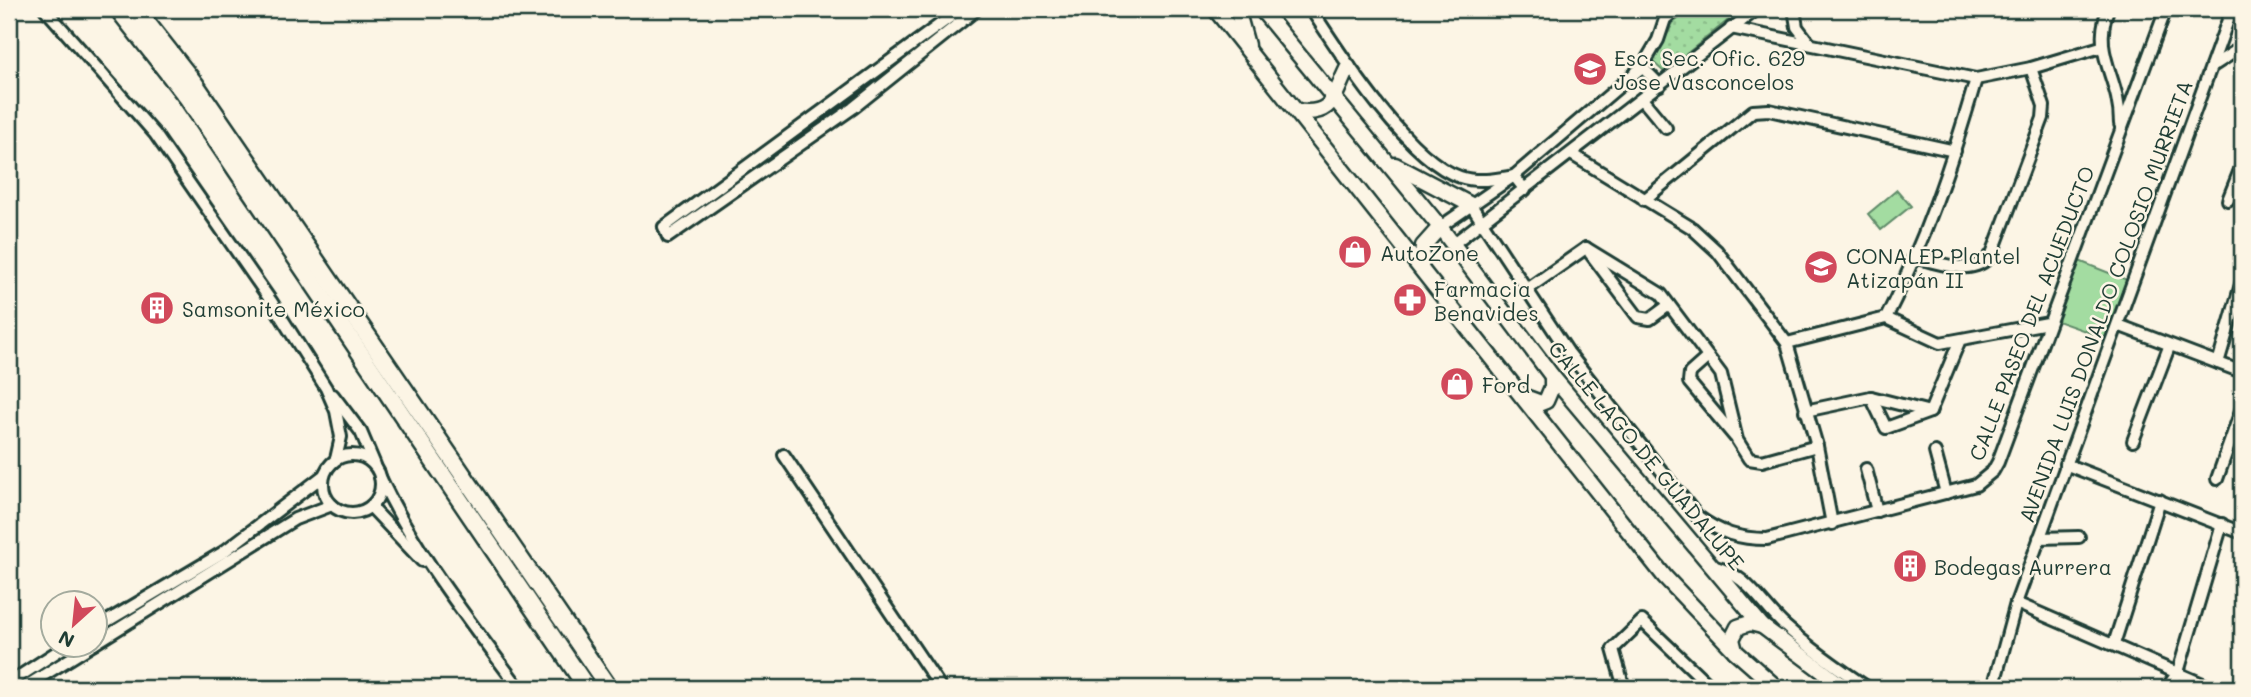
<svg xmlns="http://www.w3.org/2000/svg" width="2251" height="697" font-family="Mali,sans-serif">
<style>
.grass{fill:url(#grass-dots);stroke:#618c6a;stroke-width:2}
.garden{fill:#a3dca1;stroke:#618c6a;stroke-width:2}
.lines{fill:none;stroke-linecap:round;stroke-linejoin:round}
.minor-casing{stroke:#1f3d34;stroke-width:16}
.major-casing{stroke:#1f3d34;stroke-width:19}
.highway-casing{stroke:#1f3d34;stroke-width:21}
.minor{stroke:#fcf5e5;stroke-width:10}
.major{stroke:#fcf5e5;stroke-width:14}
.highway{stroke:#fcf5e5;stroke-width:16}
.labels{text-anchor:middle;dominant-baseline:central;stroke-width:5;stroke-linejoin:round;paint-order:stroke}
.poi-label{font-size:21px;fill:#1f3d34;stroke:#fcf5e5;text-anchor:start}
.street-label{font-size:21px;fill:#1f3d34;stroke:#fcf5e5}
</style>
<defs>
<pattern id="grass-dots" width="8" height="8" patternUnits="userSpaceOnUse" patternTransform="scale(1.75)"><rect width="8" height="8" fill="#a3dca1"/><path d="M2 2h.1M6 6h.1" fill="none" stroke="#8cbe8b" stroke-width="1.8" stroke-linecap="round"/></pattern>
</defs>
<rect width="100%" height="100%" fill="#fcf5e5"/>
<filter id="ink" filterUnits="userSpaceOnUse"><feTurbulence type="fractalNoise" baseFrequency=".0143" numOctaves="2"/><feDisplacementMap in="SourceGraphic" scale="14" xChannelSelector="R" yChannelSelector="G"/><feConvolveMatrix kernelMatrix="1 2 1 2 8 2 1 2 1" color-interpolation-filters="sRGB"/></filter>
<g filter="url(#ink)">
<path class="grass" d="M1691,9H1742L1664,72L1653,62L1673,23Z"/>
<g class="garden">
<path d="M1897,190L1911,206L1881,230L1868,214Z"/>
<path d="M2079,261L2127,280L2105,338L2057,321Z"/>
</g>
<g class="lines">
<g class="minor-casing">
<g id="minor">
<path d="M45,9L155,134L271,301L326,388L336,411L341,437L336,459"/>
<path d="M961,9L664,227L668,237L853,108L977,9"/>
<path d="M1057,9L1077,11"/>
<path d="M1311,9C1341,55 1408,160 1460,177C1478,183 1497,179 1514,176L1525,190"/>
<path d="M1794,9L1797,27L1810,44"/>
<path d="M2108,9C2091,56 2120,76 2120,124"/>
<path d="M1731,28L1976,79L2031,68L2101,47"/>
<path d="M1642,67L1660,85"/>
<path d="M2211,67L2242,47"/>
<path d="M1642,99L1666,128"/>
<path d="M1571,154L1692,228L1717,251L1787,343L1817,446L1832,524"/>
<path d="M1644,200L1753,111L1769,110L1955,151"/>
<path d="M2228,200L2242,165"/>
<path d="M1471,205L1568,352L1697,516C1720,533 1739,539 1767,539L1976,485L1993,471L1998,462L2166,9"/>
<path d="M1440,227L1514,176L1642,67L1658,40L1665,19L1677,9"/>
<path d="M1453,244L1757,9"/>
<path d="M1586,248L1661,294L1721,374L1737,440L1749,459L1762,461L1817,446"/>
<path d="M1590,253L1638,317L1650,319L1669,305"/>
<path d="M1916,258C1942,263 1973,278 1992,254L2043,118L2044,106L2031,68"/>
<path d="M1526,290L1586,248"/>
<path d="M1886,318C1925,241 1952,162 1976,79"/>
<path d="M2118,325L2242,372"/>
<path d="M1787,343L1886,318L1940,343L2048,323"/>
<path d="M1708,357L1690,373L1689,382L1735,437"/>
<path d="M2218,363L2242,281"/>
<path d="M333,395L361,432L375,465"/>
<path d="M1871,397L1886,428L1930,412L1959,342"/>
<path d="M1805,411L1871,397L1930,412"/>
<path d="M2133,441L2169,347"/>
<path d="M1935,452L1946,493"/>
<circle cx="352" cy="484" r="29"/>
<path d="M784,455L941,688"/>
<path d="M2065,464L2242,533"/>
<path d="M1866,469L1877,511"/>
<path d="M380,477C416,554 469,620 519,688"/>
<path d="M2217,479L2242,408"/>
<path d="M371,507L422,561"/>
<path d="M2039,538L2079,537"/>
<path d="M1711,566C1747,573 1760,603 1785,626C1811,649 1839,669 1868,688"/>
<path d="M2016,603L2212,688"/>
<path d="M94,629L222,553L323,476"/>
<path d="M94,644L295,519L332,505"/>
<path d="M2114,644L2160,500"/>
<path d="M9,683L69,644"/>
<path d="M23,688L94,644"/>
<path d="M1624,688L1613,649L1642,621L1712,688"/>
<path d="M1993,688L2016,603L2232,9"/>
<path d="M2167,688L2178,672L2222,524"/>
</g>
</g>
<g class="major-casing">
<g id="major">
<path d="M1215,9L1665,577L1735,651L1777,688"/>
<path d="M1237,9L1247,45"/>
<path d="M1261,9L1440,227L1552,376L1762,626L1845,688"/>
<path d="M1296,111C1334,117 1333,96 1348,67"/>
<path d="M1395,165L1471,205"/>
<path d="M1421,267L1423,246L1440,227"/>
<path d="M1522,396L1541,403L1546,401L1552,387V376"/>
<path d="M1735,651L1732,639L1738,627L1750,623L1762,626"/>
</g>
</g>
<g class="highway-casing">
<g id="highway">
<path d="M118,9L187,97L587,688"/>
<path d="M136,9L195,84L609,688"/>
</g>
</g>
<use href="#minor" class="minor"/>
<use href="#major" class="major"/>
<use href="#highway" class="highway"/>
</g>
</g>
<defs>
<g id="school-disc" transform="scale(1.75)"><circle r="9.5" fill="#d1495b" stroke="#fcf5e5"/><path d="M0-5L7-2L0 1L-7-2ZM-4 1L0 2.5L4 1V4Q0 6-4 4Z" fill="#fff"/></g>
<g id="shop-disc" transform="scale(1.75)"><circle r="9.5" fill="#d1495b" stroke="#fcf5e5"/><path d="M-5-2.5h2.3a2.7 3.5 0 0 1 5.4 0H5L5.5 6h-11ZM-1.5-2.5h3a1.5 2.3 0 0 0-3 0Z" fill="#fff"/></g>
<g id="university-disc" transform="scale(1.75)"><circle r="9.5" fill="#d1495b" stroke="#fcf5e5"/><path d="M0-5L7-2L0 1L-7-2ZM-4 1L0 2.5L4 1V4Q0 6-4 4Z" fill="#fff"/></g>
<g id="pharmacy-disc" transform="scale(1.75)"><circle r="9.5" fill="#d1495b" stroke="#fcf5e5"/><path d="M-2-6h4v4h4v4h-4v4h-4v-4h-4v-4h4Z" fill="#fff"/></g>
<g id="building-disc" transform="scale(1.75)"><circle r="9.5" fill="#d1495b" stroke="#fcf5e5"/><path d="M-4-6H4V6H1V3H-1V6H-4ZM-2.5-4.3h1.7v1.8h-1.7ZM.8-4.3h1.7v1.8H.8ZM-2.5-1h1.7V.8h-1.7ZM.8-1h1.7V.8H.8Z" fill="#fff"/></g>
</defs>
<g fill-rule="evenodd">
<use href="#school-disc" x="1590" y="69"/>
<use href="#shop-disc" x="1355" y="252"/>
<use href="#university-disc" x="1821" y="267"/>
<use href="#pharmacy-disc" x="1410" y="300"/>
<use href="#building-disc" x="157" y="308"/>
<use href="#shop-disc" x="1457" y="384"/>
<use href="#building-disc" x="1910" y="566"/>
</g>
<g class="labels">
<g class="poi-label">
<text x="1614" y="57">Esc. Sec. Ofic. 629<tspan x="1614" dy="24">Jose Vasconcelos</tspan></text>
<text x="1380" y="252">AutoZone</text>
<text x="1846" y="255">CONALEP Plantel<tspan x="1846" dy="24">Atizapán II</tspan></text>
<text x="1434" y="288">Farmacia<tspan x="1434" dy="24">Benavides</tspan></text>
<text x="182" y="308">Samsonite México</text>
<text x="1482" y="384">Ford</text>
<text x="1934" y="566">Bodegas Aurrera</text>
</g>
<g class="street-label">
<text transform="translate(2105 301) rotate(-70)">AVENIDA LUIS DONALDO COLOSIO MURRIETA</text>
<text transform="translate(2031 313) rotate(-69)">CALLE PASEO DEL ACUEDUCTO</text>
<text transform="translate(1647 455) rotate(50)">CALLE LAGO DE GUADALUPE</text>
</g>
</g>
<rect width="2251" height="697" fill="none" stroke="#fcf5e5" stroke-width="35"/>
<rect x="18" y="18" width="2216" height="662" fill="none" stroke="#1f3d34" stroke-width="2.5" filter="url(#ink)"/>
<g transform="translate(74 624) rotate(207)"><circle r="33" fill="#fcf5e5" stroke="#a4ab9e" stroke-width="2"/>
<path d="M0-5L12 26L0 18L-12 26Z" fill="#d1495b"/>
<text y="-10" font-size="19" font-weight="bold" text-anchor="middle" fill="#1f3d34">N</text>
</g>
</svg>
